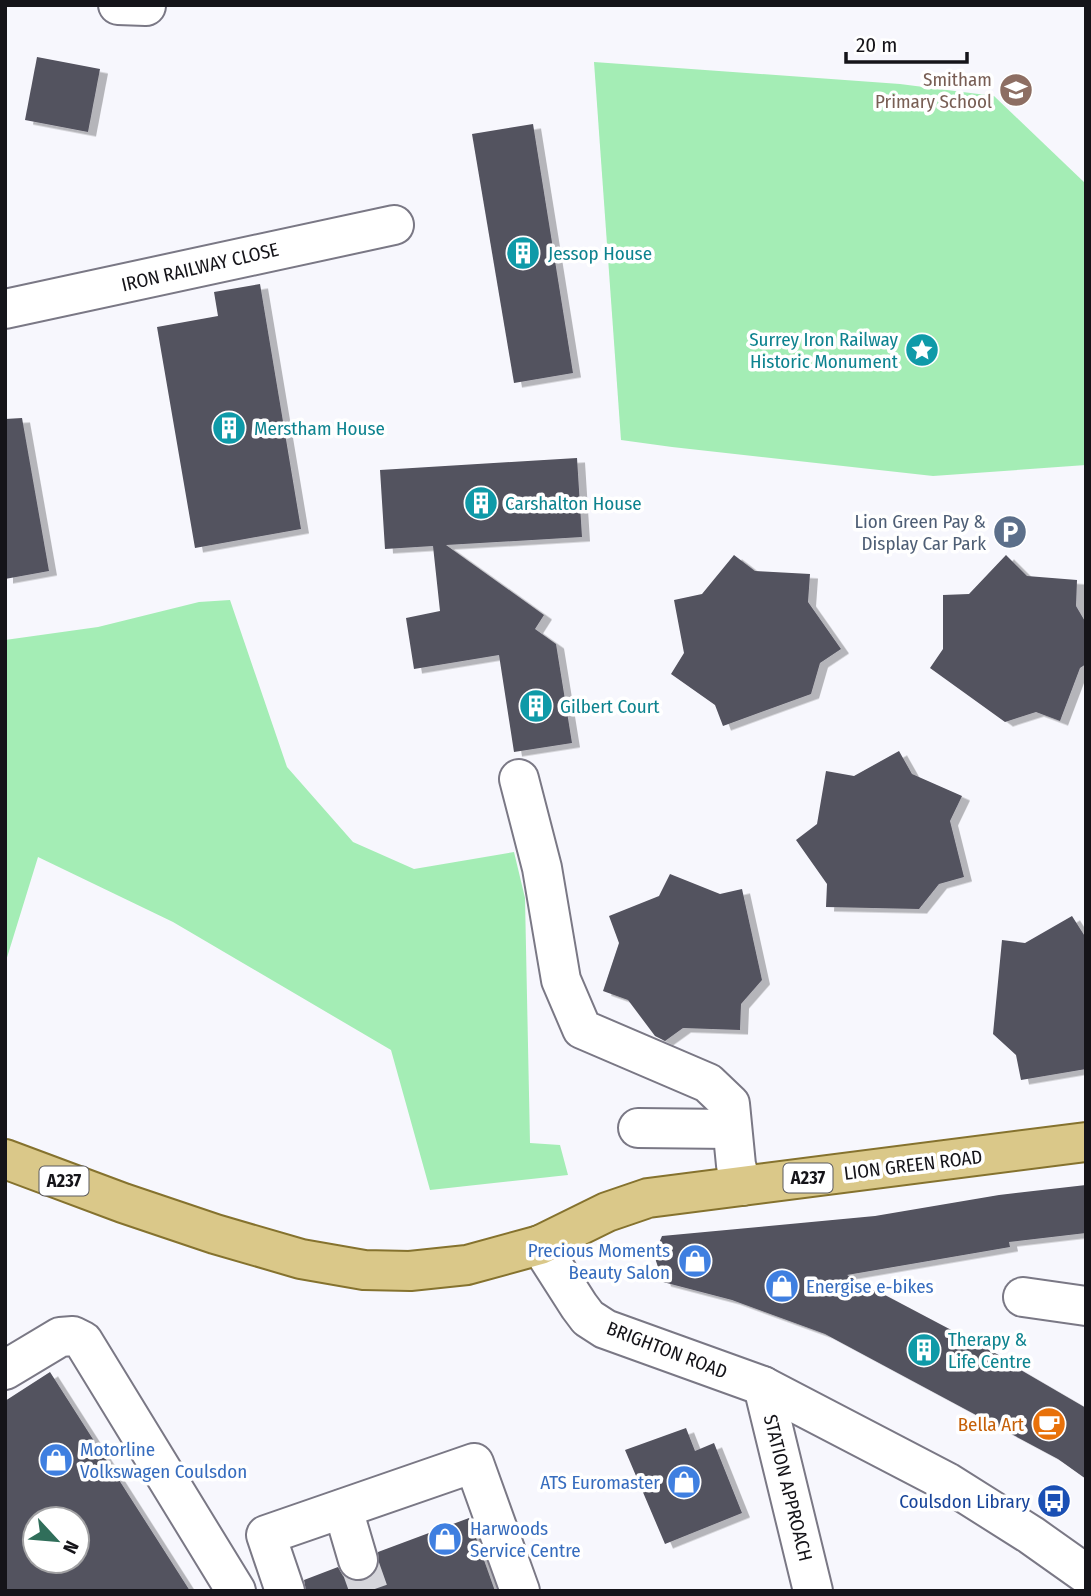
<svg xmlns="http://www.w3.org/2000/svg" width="1091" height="1596" font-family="'Fira Sans Condensed',sans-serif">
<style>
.green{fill:#a4edb5}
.building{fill:#53525e;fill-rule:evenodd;filter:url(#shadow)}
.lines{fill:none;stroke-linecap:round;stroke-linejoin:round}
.minor-tunnel{stroke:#d5d5db;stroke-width:38;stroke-dasharray:38 19;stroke-linecap:butt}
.minor-casing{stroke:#7a7885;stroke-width:42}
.major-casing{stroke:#85722e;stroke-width:42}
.minor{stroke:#fff;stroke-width:38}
.major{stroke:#dac889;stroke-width:38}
.labels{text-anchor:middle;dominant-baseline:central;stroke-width:7;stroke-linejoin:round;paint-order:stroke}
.shield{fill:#fff;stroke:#5b5a5e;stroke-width:2}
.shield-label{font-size:18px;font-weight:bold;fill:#151419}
.education-label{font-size:19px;fill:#785e54;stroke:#fff;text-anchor:end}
.culture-label{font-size:19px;fill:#0d838f;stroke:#fff;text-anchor:start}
.street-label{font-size:19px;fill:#151419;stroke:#fff}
.service-label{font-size:19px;fill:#4e5e75;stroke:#fff;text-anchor:end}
.shop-label{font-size:19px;fill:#366cbe;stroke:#fff;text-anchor:start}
.food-label{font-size:19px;fill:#c56008;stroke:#fff;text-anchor:end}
.transit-label{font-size:19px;fill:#164399;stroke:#fff;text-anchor:end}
</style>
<defs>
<filter id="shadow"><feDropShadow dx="8" dy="4.5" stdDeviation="0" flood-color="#0004"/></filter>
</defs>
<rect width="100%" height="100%" fill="#f7f7fd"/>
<g class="green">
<path d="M594,62L900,84L994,96L1086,184V465L933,476L672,447L621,440Z"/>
<path d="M230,600L287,767L353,842L414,869L514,852L525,898L530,1143L560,1145L568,1175L430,1190L391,1050L173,922L38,857L5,964V640L98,627L199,602Z"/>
</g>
<g class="building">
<path d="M37,57L100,69L88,132L25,120Z"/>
<path d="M533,124L573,373L514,383L472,134Z"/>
<path d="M260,284L301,529L195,548L157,327L218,316L214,292Z"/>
<path d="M22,418L49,571L5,579V419Z"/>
<path d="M577,458L582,537L446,545L544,615L535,629L556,644L572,743L514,752L499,655L414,669L406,618L440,611L433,546L385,549L380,470Z"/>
<path d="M734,555L755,571L810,574L808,602L841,649L820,663L811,694L723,726L715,705L671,674L684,653L674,600L702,594Z"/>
<path d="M1006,555L1027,576L1077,580L1076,606L1086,623V664L1080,668L1060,721L1036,712L1005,722L930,668L943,649V595L969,594Z"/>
<path d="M899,751L912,774L962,796L950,821L964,877L939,884L919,909L826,907L827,884L796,840L817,824L826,771L854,776Z"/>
<path d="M670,874L720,894L742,889L762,980L741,1004L740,1030L683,1028L665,1041L655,1036L628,1000L603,991L619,943L609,916L659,896Z"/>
<path d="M1072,916L1086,938V1069L1021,1080L1016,1055L993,1034L1002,940L1025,943Z"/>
<path d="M1086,1185V1233L1009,1242L1010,1247L847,1275L1008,1360L1007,1362L1086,1408V1479L1058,1459L825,1334L732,1300L663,1282L654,1255L662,1236L875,1216L999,1195Z"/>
<path d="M50,1372L190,1591H5V1401ZM35,1519H77V1561H35Z"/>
<path d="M686,1428L695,1451L714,1443L742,1513L665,1544L625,1450Z"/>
<path d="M469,1518L495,1591H306L304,1580L338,1567L343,1576L352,1581H365L373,1576L379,1566L378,1552Z"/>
</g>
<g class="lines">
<path class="minor-tunnel" d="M358,1560L369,1591"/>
<g class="minor-casing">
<g id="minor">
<path d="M118,5L146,6"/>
<path d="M5,309L394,225"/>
<path d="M519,779L542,868L561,980L582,1029L708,1083L730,1104L736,1165L742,1186"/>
<path d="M638,1128L731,1129"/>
<path d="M540,1245L579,1306L588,1318L605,1329L763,1386L947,1482L1031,1535L1086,1574"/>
<path d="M1023,1297L1086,1306"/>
<path d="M5,1370L60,1337L73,1336L83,1341L236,1591"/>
<path d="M763,1386L813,1591"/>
<path d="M343,1509L358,1560"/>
<path d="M285,1591L266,1535L474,1463L520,1591"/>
</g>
</g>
<g class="major-casing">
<path id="major" d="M5,1159L123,1203L215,1234L301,1259L364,1270L410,1271L467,1265L540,1245L607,1212L648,1198L1086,1142"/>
</g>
<use href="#minor" class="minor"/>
<use href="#major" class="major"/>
</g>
<defs>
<g id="school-disc" transform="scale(1.75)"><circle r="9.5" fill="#8d6e63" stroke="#fff"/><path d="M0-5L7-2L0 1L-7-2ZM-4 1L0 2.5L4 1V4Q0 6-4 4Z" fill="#fff"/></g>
<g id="building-disc" transform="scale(1.75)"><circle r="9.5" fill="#0f9aa8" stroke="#fff"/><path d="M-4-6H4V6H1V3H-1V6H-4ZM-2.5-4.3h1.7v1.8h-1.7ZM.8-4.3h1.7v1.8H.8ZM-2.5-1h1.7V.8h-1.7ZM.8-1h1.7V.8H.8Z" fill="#fff"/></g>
<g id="sight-disc" transform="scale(1.75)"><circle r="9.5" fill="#0f9aa8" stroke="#fff"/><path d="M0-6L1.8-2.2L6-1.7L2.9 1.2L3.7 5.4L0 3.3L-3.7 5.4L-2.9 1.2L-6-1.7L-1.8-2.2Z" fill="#fff"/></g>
<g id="parking-disc" transform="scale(1.75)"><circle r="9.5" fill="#5c6f8a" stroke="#fff"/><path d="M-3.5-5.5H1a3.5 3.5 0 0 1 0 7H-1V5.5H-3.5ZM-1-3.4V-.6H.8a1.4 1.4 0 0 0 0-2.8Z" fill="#fff"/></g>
<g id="shop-disc" transform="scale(1.75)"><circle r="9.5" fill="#3f7fe0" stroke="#fff"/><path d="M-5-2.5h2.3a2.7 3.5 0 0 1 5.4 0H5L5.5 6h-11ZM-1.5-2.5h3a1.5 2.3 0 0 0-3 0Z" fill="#fff"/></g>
<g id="cafe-disc" transform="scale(1.75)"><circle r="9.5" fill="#e8710a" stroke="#fff"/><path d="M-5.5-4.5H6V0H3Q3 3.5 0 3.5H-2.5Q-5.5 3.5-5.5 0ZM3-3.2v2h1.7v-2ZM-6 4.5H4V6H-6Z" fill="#fff"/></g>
<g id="bus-disc" transform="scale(1.75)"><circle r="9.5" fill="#1a4fb4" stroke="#fff"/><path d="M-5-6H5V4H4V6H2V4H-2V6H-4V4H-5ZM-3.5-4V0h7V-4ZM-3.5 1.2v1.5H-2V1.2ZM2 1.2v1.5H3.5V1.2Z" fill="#fff"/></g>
</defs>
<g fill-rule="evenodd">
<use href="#school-disc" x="1016" y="90"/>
<use href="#building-disc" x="523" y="253"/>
<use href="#sight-disc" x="922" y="350"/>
<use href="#building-disc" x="229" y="428"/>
<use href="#building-disc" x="481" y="503"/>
<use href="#parking-disc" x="1010" y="532"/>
<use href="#building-disc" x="536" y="706"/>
<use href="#shop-disc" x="695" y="1261"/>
<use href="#shop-disc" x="782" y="1286"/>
<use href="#building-disc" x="924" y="1350"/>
<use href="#cafe-disc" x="1049" y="1424"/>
<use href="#shop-disc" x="56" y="1460"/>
<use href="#shop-disc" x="684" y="1482"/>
<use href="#bus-disc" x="1054" y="1501"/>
<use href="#shop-disc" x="445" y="1539"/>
</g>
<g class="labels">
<g class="shield">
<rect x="783.5" y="1163.5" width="49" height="29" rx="5"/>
<rect x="39.5" y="1166.5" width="49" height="29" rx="5"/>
</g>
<g class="shield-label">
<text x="808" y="1178">A237</text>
<text x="64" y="1181">A237</text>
</g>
<g class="education-label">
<text x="992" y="79">Smitham<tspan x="992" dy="22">Primary School</tspan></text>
</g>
<g class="culture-label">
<text x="548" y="253">Jessop House</text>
<text x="898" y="339" text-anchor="end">Surrey Iron Railway<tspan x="898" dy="22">Historic Monument</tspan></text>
<text x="254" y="428">Merstham House</text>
<text x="505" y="503">Carshalton House</text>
<text x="560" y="706">Gilbert Court</text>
<text x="948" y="1339">Therapy &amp;<tspan x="948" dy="22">Life Centre</tspan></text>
</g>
<g class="street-label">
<text transform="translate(200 267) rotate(-13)">IRON RAILWAY CLOSE</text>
<text transform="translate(913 1165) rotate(-7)">LION GREEN ROAD</text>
<text transform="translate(667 1350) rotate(21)">BRIGHTON ROAD</text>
<text transform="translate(788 1488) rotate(76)">STATION APPROACH</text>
</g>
<g class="service-label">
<text x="986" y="521">Lion Green Pay &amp;<tspan x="986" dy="22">Display Car Park</tspan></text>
</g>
<g class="shop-label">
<text x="670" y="1250" text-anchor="end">Precious Moments<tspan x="670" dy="22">Beauty Salon</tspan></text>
<text x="806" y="1286">Energise e-bikes</text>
<text x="80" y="1449">Motorline<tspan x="80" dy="22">Volkswagen Coulsdon</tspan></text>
<text x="660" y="1482" text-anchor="end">ATS Euromaster</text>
<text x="470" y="1528">Harwoods<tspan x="470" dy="22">Service Centre</tspan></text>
</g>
<g class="food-label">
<text x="1024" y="1424">Bella Art</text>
</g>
<g class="transit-label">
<text x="1030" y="1501">Coulsdon Library</text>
</g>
</g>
<rect width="1091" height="1596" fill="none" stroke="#151419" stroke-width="14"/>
<g transform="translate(56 1540) rotate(116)"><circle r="33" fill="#ffffff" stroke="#a1a1a3" stroke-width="2"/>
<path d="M0-5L12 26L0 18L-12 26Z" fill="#306e5a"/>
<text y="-10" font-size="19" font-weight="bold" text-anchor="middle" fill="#151419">N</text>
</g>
<path d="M846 52v10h121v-10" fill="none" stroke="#151419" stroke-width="3.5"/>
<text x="856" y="52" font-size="21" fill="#151419" stroke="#ffffff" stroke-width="5" paint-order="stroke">20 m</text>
</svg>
